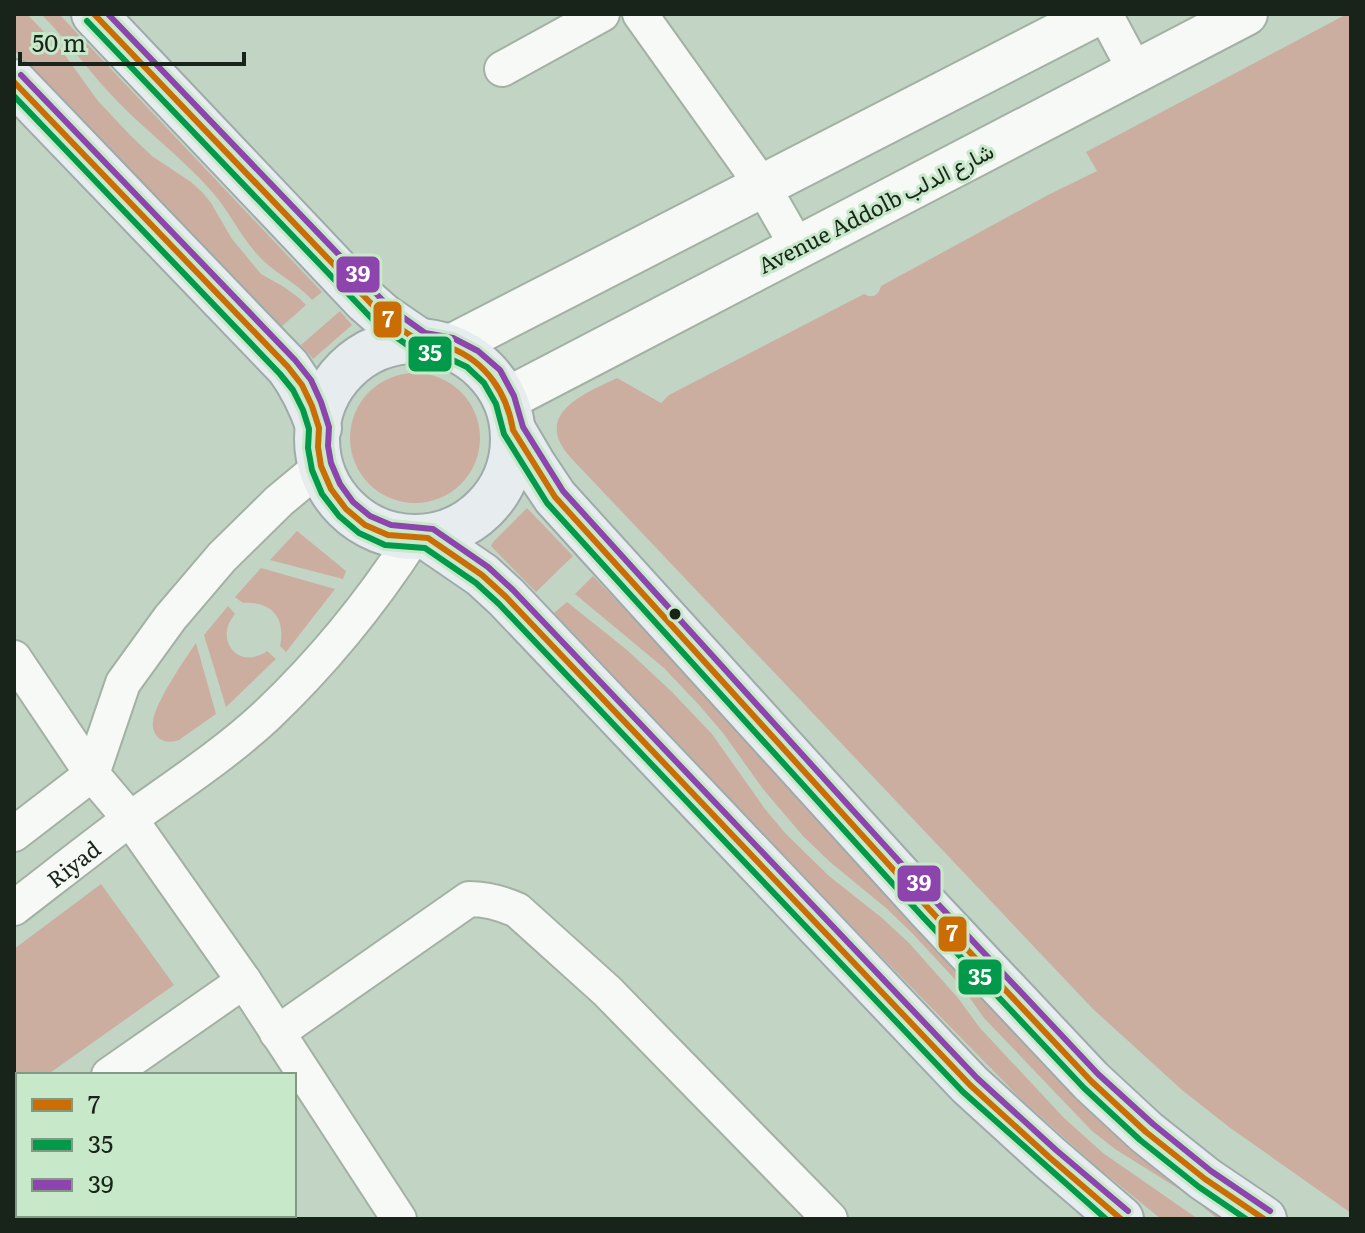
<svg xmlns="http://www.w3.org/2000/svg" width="1365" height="1233" font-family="Literata,Vazirmatn,serif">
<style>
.green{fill:#ccaea1}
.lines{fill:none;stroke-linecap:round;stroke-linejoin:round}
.minor-casing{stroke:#a3b1a4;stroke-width:38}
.tertiary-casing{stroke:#a3b1a4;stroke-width:46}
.primary-casing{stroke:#9eabaa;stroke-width:48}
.minor{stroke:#f6f9f6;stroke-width:34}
.tertiary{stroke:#f6f9f6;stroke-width:42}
.primary{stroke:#e7edee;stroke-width:44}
.bus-1-casing{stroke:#c8e8ca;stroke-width:12}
.bus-2-casing{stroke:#c8e8ca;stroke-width:12}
.bus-3-casing{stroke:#c8e8ca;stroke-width:12}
.bus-1{stroke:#cb6d05;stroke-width:6}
.bus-2{stroke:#02994b;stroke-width:6}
.bus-3{stroke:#8e44ad;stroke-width:6}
.bus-dot{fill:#182419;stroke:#c8e8ca;stroke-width:3}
.labels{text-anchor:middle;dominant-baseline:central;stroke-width:6;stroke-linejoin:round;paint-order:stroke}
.street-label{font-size:22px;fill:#182419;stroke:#c8e8ca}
.line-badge{stroke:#c8e8ca;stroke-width:3}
.badge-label{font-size:22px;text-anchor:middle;font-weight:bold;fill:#fff}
</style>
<rect width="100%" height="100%" fill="#c2d4c3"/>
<g class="green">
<path d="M14,14H27L62,51L98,101L130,135L152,156L191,182L203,193L211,203L232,239L261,274L284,287L299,298L306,305L281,327L14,50Z"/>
<path d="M41,14H59L322,292L312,300C295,281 274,274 256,253C240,235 230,213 214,194C185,160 148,133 117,101C90,73 68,41 41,14Z"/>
<path d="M1347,14H1351V1213L1229,1127L1182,1090L1093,1009L571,458C531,414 584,394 617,378L661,403L669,395L864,294C873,299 879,295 881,286L1048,195L1097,171L1086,152Z"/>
<path d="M340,311L352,325L313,359L301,345Z"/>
<circle cx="415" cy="438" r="65"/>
<path d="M527,508L573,556L536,592L491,546L494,541Z"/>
<path d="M297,531L346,571L343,579L270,560Z"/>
<path d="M261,568L335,589L286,652L280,646C286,618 272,601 243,603L235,597Z"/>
<path d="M593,576L902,901L1241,1219H1218L1187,1194L1115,1149L1092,1131L984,1018L962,987L912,933L886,908L830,862L803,836L763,789L723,733L699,705L664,668L575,594Z"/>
<path d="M567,602L627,650L671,691L712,734L765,809L785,833L829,876L882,918L909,943L958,998L980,1028L1064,1118L1103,1153L1198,1219H1161L1096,1166L1023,1101L866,941L554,613Z"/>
<path d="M228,606L235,614C213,640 239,671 267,651L276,659L226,707L204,635Z"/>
<path d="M196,643L216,714L179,740C172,742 167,743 160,739C155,735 152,729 153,722C154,704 185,659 196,643Z"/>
<path d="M101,884L174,985L47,1075H18V1096L14,1099V949Z"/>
</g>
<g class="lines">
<g class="minor-casing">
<g id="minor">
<path d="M640,14L762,185L797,246"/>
<path d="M1105,14L1136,72"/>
<path d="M502,69L602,14"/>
<path d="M14,658L92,774L130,819L244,981L399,1219"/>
<path d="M14,834L92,774L123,683L170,618L222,557L279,501L321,466"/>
<path id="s1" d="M14,908C53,878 91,848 130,819C176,786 224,755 266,716C322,663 371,603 413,538"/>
<path d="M277,1033L469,899C487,899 501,903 517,910L607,991L830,1219"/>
<path d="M109,1075L244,981"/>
<path d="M14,1140L18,1138"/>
</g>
</g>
<g class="tertiary-casing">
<g id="tertiary">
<path d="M449,347L1097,14"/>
<path d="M505,400L1246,14"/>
</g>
</g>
<g class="primary-casing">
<g id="primary">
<path d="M94,14L366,301L383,316L421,342"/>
<path d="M14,82L288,367C302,386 311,405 319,428"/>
<circle cx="415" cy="439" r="98"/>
<path d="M513,430L533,464L555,497L930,910L1091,1081L1146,1132L1205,1179L1264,1219"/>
<path d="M428,538L482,575L506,597L970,1085L1049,1157L1121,1219"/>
</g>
</g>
<use href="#minor" class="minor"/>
<use href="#tertiary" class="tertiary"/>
<use href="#primary" class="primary"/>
<g class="bus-1-casing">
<g id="bus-1">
<path d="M94,14L383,316C395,324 407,335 420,341C429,346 441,344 451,348C486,362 507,393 513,430L555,497L930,910L1091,1081L1146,1132L1205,1179L1264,1219"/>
<path d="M14,82L288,367L302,385L312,406L319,428L318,447L321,466L331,489L346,509L365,525L388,535L428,538L482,575L506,597L970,1085L1049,1157L1121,1219"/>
</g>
</g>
<g class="bus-2-casing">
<g id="bus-2">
<path d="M87,21L377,324L416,351L446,357L467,367L484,383L496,404L504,434L547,503L923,917L1084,1088L1140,1140L1199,1187L1246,1219"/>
<path d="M14,96L280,374L293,390L303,410L309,429L308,448L312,470L322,494L339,516L359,533L385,545L425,548L476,583L499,604L963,1092L1106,1219"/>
</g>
</g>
<g class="bus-3-casing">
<g id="bus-3">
<path d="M108,14L390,308L425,333L453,338L478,351L500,370L514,396L523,427L563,491L937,903L1098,1074L1153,1124L1211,1171L1270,1211"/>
<path d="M21,75L295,360L311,380L321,402L329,427L328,446L331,463L340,484L353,502L370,516L391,525L433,529L488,567L513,590L977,1078L1056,1150L1128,1211"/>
</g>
</g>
<use href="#bus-1" class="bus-1"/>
<use href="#bus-2" class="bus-2"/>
<use href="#bus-3" class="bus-3"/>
</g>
<circle class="bus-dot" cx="675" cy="614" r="7"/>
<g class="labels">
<g class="street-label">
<text transform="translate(875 207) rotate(-27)">Avenue Addolb شارع الدلب</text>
<text stroke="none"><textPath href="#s1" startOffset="74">Riyad</textPath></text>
</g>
</g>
<g class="line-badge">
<rect x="335" y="255" width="46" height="39" rx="8" fill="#8e44ad"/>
<rect x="372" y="300" width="31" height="39" rx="8" fill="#cb6d05"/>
<rect x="407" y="335" width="46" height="38" rx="8" fill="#02994b"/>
<rect x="896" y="864" width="46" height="39" rx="8" fill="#8e44ad"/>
<rect x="937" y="915" width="31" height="38" rx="8" fill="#cb6d05"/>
<rect x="957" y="958" width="46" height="38" rx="8" fill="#02994b"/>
</g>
<g class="badge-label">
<text x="358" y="282">39</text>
<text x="388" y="327">7</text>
<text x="430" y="361">35</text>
<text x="919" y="891">39</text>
<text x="952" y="941">7</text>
<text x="980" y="985">35</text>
</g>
<rect width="1365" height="1233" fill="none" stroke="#182419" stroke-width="32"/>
<rect x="16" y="1073" width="280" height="144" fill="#c8e8ca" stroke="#829a83" stroke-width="2"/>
<rect x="32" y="1099" width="40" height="12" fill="#cb6d05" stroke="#829a83" stroke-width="2"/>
<text x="88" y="1113" font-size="24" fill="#182419">7</text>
<rect x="32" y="1139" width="40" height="12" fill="#02994b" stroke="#829a83" stroke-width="2"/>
<text x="88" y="1153" font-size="24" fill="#182419">35</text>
<rect x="32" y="1179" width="40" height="12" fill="#8e44ad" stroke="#829a83" stroke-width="2"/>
<text x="88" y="1193" font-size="24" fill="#182419">39</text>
<path d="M20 52v12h224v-12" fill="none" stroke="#182419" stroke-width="4"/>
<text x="32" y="52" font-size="24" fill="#182419" stroke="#c8e8ca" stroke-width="6" paint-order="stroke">50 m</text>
</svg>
